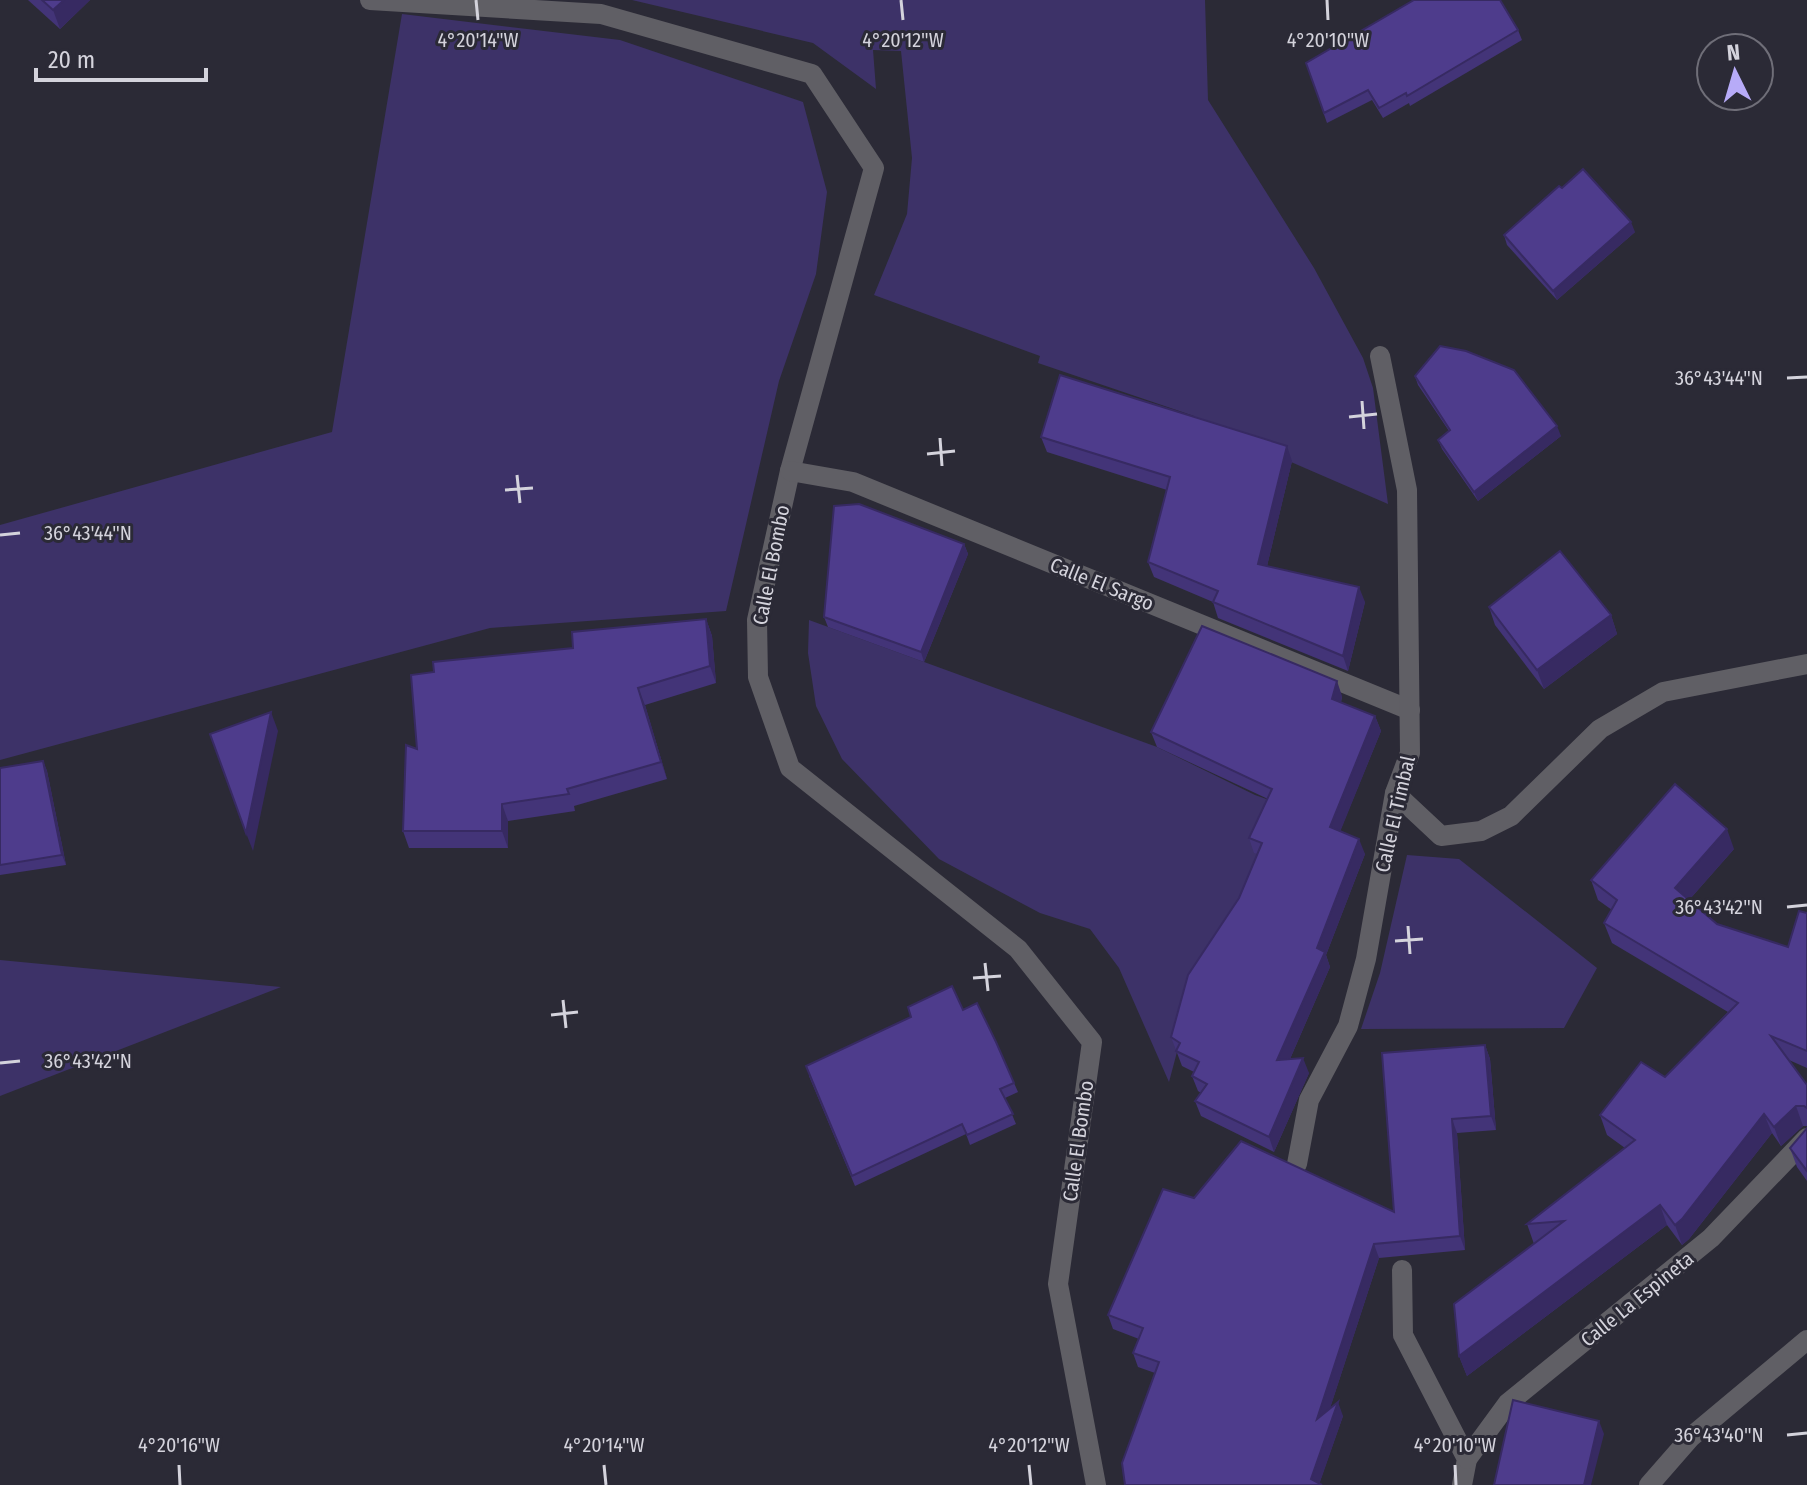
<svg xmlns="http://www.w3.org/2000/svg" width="1807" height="1485" font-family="'Fira Sans Condensed',sans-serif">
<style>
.green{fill:#3d3268}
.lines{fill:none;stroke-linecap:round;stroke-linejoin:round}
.street{stroke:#605f65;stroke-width:20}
.wall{fill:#433478}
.shaded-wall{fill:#372a62}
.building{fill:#4e3c8c;stroke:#372a62;stroke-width:2}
.ticks{fill:none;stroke:#d4d3dc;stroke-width:3}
.labels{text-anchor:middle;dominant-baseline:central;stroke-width:6;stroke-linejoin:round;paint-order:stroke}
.street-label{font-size:20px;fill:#d4d3dc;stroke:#2b2a36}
.ticks-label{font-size:20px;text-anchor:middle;fill:#d4d3dc;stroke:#2b2a36;stroke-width:6;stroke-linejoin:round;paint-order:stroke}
</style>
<rect width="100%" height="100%" fill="#2b2a36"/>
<g class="green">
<path d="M632,0H1205L1208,100L1314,268L1363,358L1373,388L1388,504L1291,462L1192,428L1194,416L1038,363L1040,356L874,295L907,214L912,158L901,51L873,50L876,89L813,43Z"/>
<path d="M402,14L620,40L803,102L827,192L816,274L779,381L726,611L490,628L0,760V525L332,432Z"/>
<path d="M809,620L1157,747L1255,795L1280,804L1268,858L1177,1052L1169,1082L1119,968L1090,929L1040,913L939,859L842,759L816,706L808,653Z"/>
<path d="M1407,855L1459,859L1597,968L1564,1028L1361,1029L1380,973Z"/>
<path d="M0,960L281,987L0,1096Z"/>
</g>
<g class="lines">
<g class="street">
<path d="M370,0L601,14L812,74L874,168L790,471L757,620L758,677L790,768L1018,949L1092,1042L1058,1284L1096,1485"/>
<path d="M790,471L853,482L1410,710"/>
<path d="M1395,793L1441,836L1481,831L1511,816L1600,729L1663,692L1807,664"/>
<path d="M1297,1164L1309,1100L1348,1026L1366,959L1395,793L1410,753L1407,490L1380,356"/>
<path d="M1402,1270L1403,1335L1467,1459L1462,1485"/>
<path d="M1467,1459L1508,1403L1711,1238L1807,1138"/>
<path d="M1649,1485L1691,1437L1807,1340"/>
</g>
</g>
<g class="wall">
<path d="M28,0H90L60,29Z"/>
<path d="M1518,30L1522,40L1410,106L1409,103L1383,118L1372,100L1327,123L1306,63Z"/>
<path d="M1635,232L1557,300L1507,245L1504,235Z"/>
<path d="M1415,376L1561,436L1478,501L1442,449L1438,440L1449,431L1418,385Z"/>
<path d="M1041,437L1292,461L1267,566L1365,602L1348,671L1218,618L1213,602L1154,577L1148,562L1167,490L1047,452Z"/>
<path d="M964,544L968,554L924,662L828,627L824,617Z"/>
<path d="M1489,607L1611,615L1617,634L1544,689L1495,625Z"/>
<path d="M706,619L712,636L716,683L645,705L667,779L574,806L575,811L508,821V848H409L403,831L417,749L434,672L573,648Z"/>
<path d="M1342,696L1341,703L1375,716L1381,731L1340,831L1365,854L1326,955L1330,967L1290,1059L1309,1073L1274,1152L1201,1116L1195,1101L1201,1093L1198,1091L1192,1076L1194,1072L1182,1066L1171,1037L1239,898L1258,854L1254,853L1249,838L1268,799L1157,747L1151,732Z"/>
<path d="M43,761L47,771L66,865L0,875V768Z"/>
<path d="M1734,849L1689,900L1717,924L1788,947L1807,913V1068L1789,1060L1807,1085V1126H1803L1781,1146L1772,1133L1689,1239L1682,1245L1667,1225L1467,1376L1459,1356L1534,1244L1527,1224L1625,1148L1607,1135L1600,1115L1665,1077L1728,1012L1612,943L1604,923L1612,910L1598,900L1591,880Z"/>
<path d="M963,1010L1014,1083L1018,1092L1005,1098L1016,1124L970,1145L966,1134L855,1186L809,1076Z"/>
<path d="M1485,1045L1490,1059L1496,1130L1457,1133L1465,1250L1379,1258L1330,1408L1343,1416L1319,1484L1155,1373L1138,1367L1133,1353L1139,1339L1113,1329L1108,1315L1194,1198L1394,1212Z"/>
<path d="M1807,1128V1181L1797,1167L1790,1148Z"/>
</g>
<g class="shaded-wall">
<path d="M64,0H90L60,29L53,10Z"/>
<path d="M1631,222L1635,232L1557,300L1553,291Z"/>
<path d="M1557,426L1561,436L1478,501L1474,492Z"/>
<path d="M1287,446L1292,461L1264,579L1258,564Z"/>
<path d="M964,544L968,554L924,662L921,652Z"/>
<path d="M1359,587L1365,602L1348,671L1343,656Z"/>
<path d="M1611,615L1617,634L1544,689L1537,670Z"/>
<path d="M706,619L712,636L716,683L710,666Z"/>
<path d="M1337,681L1342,696L1338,714L1332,699Z"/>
<path d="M638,688L645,705L667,779L661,762Z"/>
<path d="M271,712L278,731L253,851L246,833Z"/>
<path d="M1375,716L1381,731L1336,842L1330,827Z"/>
<path d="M43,761L47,771L66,865L62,855Z"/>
<path d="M502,804L508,821V848L502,831Z"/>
<path d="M1727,829L1734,849L1682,908L1675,888Z"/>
<path d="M1359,839L1365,854L1326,955L1330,967L1283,1075L1277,1060L1317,948Z"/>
<path d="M1485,1045L1490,1059L1496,1130L1491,1116Z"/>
<path d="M1303,1058L1309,1073L1274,1152L1269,1137Z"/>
<path d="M1796,1106L1803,1126L1781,1146L1774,1127Z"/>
<path d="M1764,1114L1772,1133L1689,1239L1682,1245L1675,1225Z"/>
<path d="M1452,1119L1457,1133L1465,1250L1460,1236Z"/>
<path d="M1660,1205L1667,1225L1467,1376L1459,1356Z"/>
<path d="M1374,1244L1379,1258L1322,1433L1317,1419Z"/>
<path d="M1338,1402L1343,1416L1319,1485L1311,1479Z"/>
<path d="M1599,1421L1604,1434L1591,1485H1584Z"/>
</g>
<g class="building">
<path d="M42,0H64L53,10Z"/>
<path d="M1414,0H1500L1518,30L1407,96L1406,93L1379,108L1368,90L1324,113L1306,63Z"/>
<path d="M1583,169L1631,222L1553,291L1504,235L1559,186L1562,188Z"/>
<path d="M1440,346L1466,351L1514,370L1557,426L1474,492L1438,440L1450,430L1415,376Z"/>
<path d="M1060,375L1287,446L1258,564L1359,587L1343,656L1213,602L1218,591L1148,562L1170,477L1041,437Z"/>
<path d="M859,504L964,544L921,652L824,617L834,506Z"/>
<path d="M1560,551L1611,615L1537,670L1489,607Z"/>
<path d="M706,619L710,666L638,688L661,762L567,789L569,794L502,804V831H403L406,745L417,749L411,675L434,672L433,662L573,648L572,632Z"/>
<path d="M1202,626L1337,681L1332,699L1375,716L1330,827L1359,839L1317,948L1325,952L1277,1060L1303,1058L1269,1137L1195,1101L1207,1084L1192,1076L1199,1062L1176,1051L1180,1043L1171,1037L1188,975L1239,898L1262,843L1249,838L1272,789L1151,732Z"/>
<path d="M271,712L246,833L210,734Z"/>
<path d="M43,761L62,855L0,865V768Z"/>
<path d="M1675,784L1727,829L1675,888L1717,924L1788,947L1799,911L1807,913V1051L1771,1036L1807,1085V1108L1804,1106H1796L1774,1127L1764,1114L1682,1219L1675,1225L1660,1205L1459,1356L1454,1304L1564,1221L1527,1224L1635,1140L1600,1115L1641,1062L1665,1077L1738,1003L1604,923L1617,900L1591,880Z"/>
<path d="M952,986L963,1010L977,1003L996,1042L1014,1083L1000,1089L1013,1114L967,1135L962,1124L852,1176L806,1066L911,1017L908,1007Z"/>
<path d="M1485,1045L1491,1116L1452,1119L1460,1236L1374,1244L1317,1419L1338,1402L1311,1479L1322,1485H1125L1122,1463L1159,1362L1133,1353L1143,1328L1108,1315L1163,1189L1194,1198L1241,1141L1394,1212L1382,1053Z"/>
<path d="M1807,1128V1171L1790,1148Z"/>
<path d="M1513,1400L1599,1421L1584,1485H1494Z"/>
</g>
<path class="ticks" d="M476,0L478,20M901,0L903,20M1327,0L1328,20M1787,378L1807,377M1362,401L1364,429M1349,417L1377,414M940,438L942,466M927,454L955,451M517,475L520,503M505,490L533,488M0,535L20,533M1787,907L1807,905M1408,926L1410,954M1395,941L1423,939M985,963L988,991M973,978L1001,976M563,1000L566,1028M551,1015L578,1012M0,1063L20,1061M1787,1435L1807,1433M179,1465L180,1485M604,1465L606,1485M1029,1465L1031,1485M1455,1465L1456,1485"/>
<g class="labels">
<g class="street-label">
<text transform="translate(771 565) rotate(-79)">Calle El Bombo</text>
<text transform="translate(1102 584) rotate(22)">Calle El Sargo</text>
<text transform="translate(1395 814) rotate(-77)">Calle El Timbal</text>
<text transform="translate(1078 1141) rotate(-82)">Calle El Bombo</text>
<text transform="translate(1637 1299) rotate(-39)">Calle La Espineta</text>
</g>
</g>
<g class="ticks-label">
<text x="478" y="47">4°20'14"W</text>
<text x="903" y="47">4°20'12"W</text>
<text x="1328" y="47">4°20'10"W</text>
<text x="1719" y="385">36°43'44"N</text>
<text x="88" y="540">36°43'44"N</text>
<text x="1719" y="914">36°43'42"N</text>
<text x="88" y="1068">36°43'42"N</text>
<text x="1719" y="1442">36°43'40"N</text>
<text x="179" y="1452">4°20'16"W</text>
<text x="604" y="1452">4°20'14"W</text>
<text x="1029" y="1452">4°20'12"W</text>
<text x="1455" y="1452">4°20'10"W</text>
</g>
<g transform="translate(1735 72) rotate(355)"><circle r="38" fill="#2b2a36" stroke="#6f6e78" stroke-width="2"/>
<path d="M0-6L14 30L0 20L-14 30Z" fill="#b7abf8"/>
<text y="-12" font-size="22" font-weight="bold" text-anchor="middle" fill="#d4d3dc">N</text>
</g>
<path d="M36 68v12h170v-12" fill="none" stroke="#d4d3dc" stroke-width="4"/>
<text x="48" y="68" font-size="24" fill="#d4d3dc" stroke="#2b2a36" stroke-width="6" paint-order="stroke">20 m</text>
</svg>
